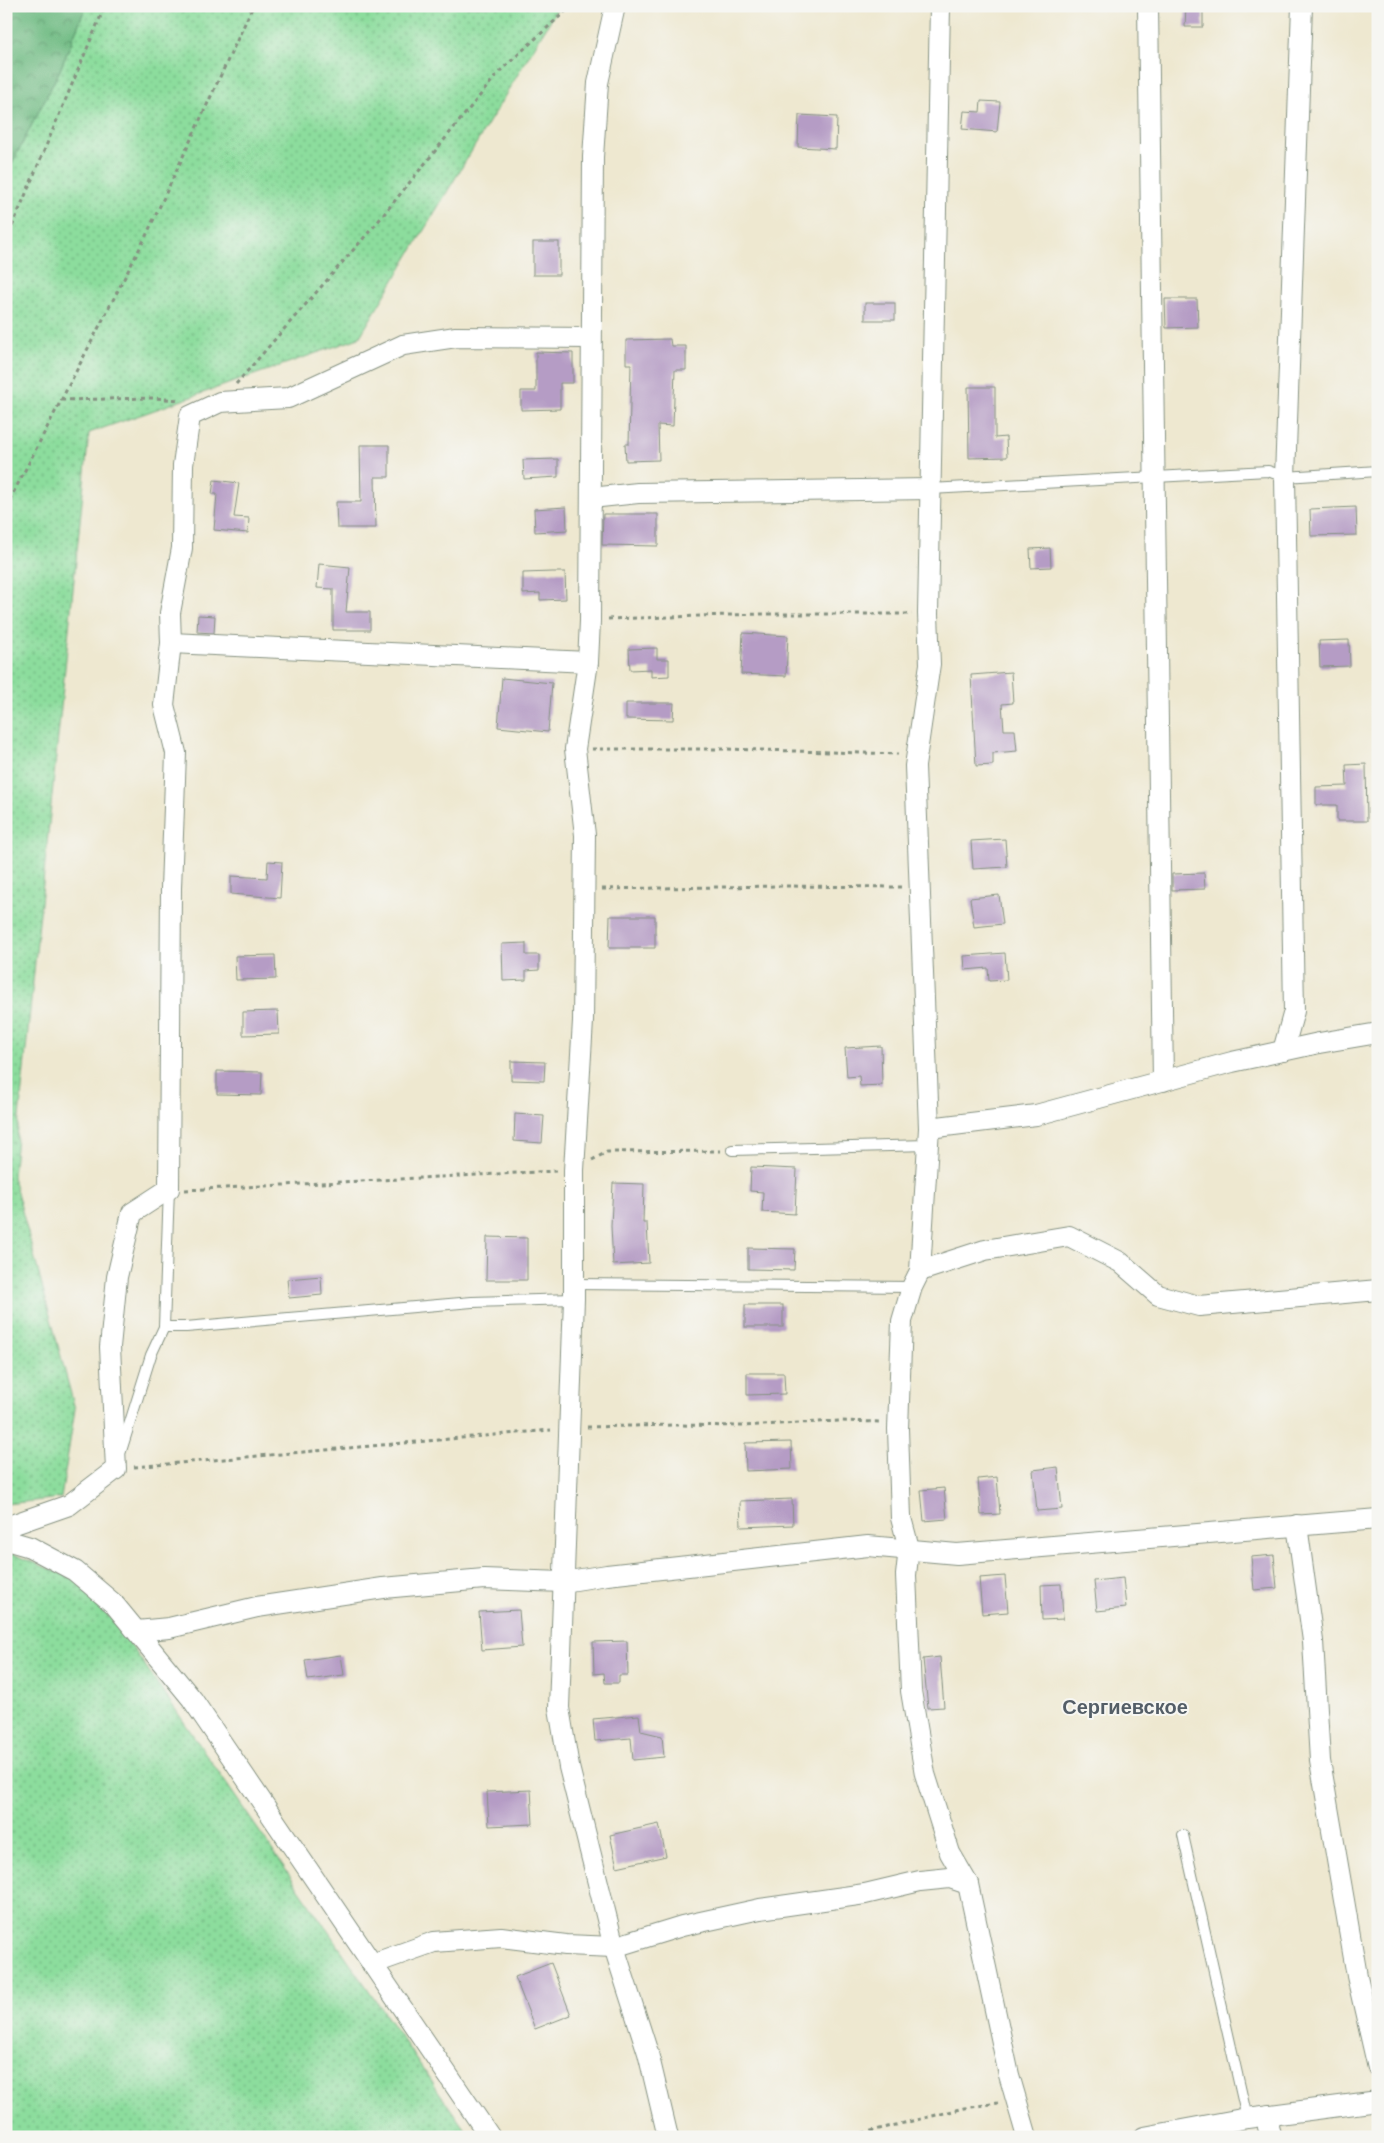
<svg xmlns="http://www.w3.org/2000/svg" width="1384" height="2143" font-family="Itim,sans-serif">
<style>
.grass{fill:url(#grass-dots);stroke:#568d68}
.forest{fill:url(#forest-crowns);stroke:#487c5c}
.building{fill:#b59cc5}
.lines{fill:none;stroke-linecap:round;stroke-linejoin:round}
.service-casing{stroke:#869282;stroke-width:12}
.minor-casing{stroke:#869282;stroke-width:22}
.path{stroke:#869282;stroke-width:3;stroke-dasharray:4 4;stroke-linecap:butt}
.service{stroke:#fff;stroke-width:10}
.minor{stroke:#fff;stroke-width:20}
.labels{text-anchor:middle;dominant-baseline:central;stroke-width:4;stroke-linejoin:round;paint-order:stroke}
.quarter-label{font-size:20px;font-weight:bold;fill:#545e67;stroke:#f6f6f2}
</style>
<defs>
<pattern id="grass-dots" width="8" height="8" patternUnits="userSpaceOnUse" patternTransform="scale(1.25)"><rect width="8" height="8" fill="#8cdd9d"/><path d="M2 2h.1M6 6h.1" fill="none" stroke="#72b481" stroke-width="1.8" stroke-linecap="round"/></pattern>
<pattern id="forest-crowns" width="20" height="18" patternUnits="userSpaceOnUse" patternTransform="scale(1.25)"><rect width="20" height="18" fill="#71bc84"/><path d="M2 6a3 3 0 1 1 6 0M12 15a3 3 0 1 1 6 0" fill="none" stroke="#5c9a6d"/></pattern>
</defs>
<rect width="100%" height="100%" fill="#f6f6f2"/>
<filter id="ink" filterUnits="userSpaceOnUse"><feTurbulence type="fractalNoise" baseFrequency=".02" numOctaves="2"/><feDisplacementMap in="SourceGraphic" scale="10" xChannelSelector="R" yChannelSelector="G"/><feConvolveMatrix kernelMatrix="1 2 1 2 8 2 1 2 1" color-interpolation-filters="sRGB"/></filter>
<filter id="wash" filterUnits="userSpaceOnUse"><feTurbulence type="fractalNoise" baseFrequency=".0096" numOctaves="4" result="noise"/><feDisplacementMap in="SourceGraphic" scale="20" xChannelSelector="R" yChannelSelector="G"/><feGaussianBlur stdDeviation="1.12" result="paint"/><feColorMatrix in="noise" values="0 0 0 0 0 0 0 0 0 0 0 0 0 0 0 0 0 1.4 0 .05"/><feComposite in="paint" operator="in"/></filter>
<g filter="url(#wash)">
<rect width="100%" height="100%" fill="#eee8d0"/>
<g class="grass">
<path d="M86,6H559L359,338L89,433L13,1177L75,1409L61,1498L6,1504V175L60,70Z"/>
<path d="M6,1551L74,1579L115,1622L470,2137H9L6,2129Z"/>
</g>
<path class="forest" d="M6,6H86L60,70L6,175Z"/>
<g id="blocks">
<g class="building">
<path d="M1186,6H1203V27H1185Z"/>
<path d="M981,101L1000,102L997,132L962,129L964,111L980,112Z"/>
<path d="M799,115L837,117L836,149L798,147Z"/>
<rect x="533" y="242" width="26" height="33"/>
<path d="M1165,299H1197L1198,327L1166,328Z"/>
<rect x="865" y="303" width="30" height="17"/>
<path d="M670,339L671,346H686V370H675L673,426L658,425L659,460L626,461L625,444H629L631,364H626V340Z"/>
<path d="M536,352L573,353V383H560V409L521,410V391H536Z"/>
<path d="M968,387H995V438L1006,437L1007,457L969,458Z"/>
<path d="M360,445H389V477H375L376,528H337L336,502H361Z"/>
<path d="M558,459V477L524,479L523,460Z"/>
<path d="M214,480L239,483L234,517L249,518L248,533L214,530L217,494H212Z"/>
<path d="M566,507L567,530L535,532L534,509Z"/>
<path d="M1356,507L1357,535L1311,536L1310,509Z"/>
<path d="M603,514H658V546L602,545Z"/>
<path d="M1050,548L1051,567L1031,568L1030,549Z"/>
<path d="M319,564L350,567L346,612H370V630H333V589L317,588Z"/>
<path d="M552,572H565L566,599L540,600V593L523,594V573Z"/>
<path d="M198,615L215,616L214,633L197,632Z"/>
<path d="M743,633L788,636L786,676L741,674Z"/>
<path d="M1349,640L1350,666L1320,667L1319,641Z"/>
<path d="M657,648V659H669V676L651,677V669L630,670L629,649Z"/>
<path d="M1011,672L1013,703L1002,704L1004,730H1015L1017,751L993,753V765L976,766L971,675Z"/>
<path d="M502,678L552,683L548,732L498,727Z"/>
<path d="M626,703H674L673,720L626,719Z"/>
<path d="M1366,764L1367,821H1337V805H1316V787L1347,786L1346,765Z"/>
<path d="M1005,839L1007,867L973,869L971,841Z"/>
<path d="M268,861L282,862L280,898L231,894V876L267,878Z"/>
<path d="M1204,873L1205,889L1172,890V874Z"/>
<path d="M999,895L1003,924L974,927L970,898Z"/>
<path d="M610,916H655V948H609Z"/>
<path d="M526,943V955H539V970L526,971V980L503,981L502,944Z"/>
<path d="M1005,953L1007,980L989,981L988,968L965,970L964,956Z"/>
<path d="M275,955L276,979L236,980L235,956Z"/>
<path d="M278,1011L279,1034L243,1035V1012Z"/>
<path d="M881,1046L882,1085L860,1086L859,1076L847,1077L845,1048Z"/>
<path d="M511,1061L545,1062L544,1081L511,1080Z"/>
<path d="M217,1071L262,1072L261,1095L217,1094Z"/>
<path d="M515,1114L544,1116L542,1143L514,1141Z"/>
<path d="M751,1167L797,1169L795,1214L762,1212L763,1192L750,1191Z"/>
<path d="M613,1183L644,1184L643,1223H647L649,1263L613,1265L611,1226Z"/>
<path d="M487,1237L527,1238V1280H486Z"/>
<path d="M748,1248L795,1249L794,1270L748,1269Z"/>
<path d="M321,1276L322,1295L289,1298L287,1279Z"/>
<rect x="745" y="1305" width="38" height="22"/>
<path d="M747,1373H784L785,1394L747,1395Z"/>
<path d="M791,1442L792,1469L746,1471L745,1443Z"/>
<path d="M1058,1467L1062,1509L1037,1511L1033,1470Z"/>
<path d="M997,1477L1000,1514L981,1515L978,1479Z"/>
<path d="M944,1488L947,1519L924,1521L921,1490Z"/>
<path d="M792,1499L793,1525L741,1527L740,1501Z"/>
<path d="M1274,1555L1277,1588L1254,1590L1251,1557Z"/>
<path d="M1005,1576L1008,1612L982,1614L979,1578Z"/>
<path d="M1123,1578L1126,1608L1097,1611L1094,1581Z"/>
<path d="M1061,1584L1063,1619L1042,1620L1041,1585Z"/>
<path d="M519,1610L522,1647L482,1650L479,1612Z"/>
<path d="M627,1641L628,1675H619V1683H605L604,1673L594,1674L593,1642Z"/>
<path d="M341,1655L344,1675L308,1680L305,1660Z"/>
<path d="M940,1657L944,1707L928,1708L923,1659Z"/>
<path d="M639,1715L641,1731L662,1736L664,1757L633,1760L631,1738L595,1741L593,1719Z"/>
<path d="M531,1790L533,1824L489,1826L487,1792Z"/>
<path d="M659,1824L666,1856L617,1867L610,1835Z"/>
<path d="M551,1963L571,2015L535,2029L515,1977Z"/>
</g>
</g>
</g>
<g filter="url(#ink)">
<use href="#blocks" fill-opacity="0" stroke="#869282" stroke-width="1"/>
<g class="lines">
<g class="service-casing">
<g id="service">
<path d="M930,489L1268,471L1285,477L1378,471"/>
<path d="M732,1150L928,1145"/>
<path d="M574,1284L912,1287"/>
<path d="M164,1327H186L472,1302L574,1299"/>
<path d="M121,1451L151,1355L164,1327L169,1189"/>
<path d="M1183,1835L1247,2118"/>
</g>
</g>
<g class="minor-casing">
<g id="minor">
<path d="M615,6L598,83L593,157L590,621L588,662L575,749L585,835L583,1021L574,1170V1299L559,1708L569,1767L614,1947L648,2053L668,2137"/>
<path d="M940,6L928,614L930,664L915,766L929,1128L920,1271L912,1287L902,1321L898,1429L901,1518L909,1548L906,1575L911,1691L925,1774L950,1853L968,1884L1009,2075L1027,2137"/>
<path d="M1148,6L1163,1081"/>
<path d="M591,498L638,493L930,489"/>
<path d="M171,643L588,662"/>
<path d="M1283,1051L1294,1011L1285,477L1302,6"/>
<path d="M929,1128L1036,1115L1232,1062L1319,1043L1378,1033"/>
<path d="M920,1271L985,1250L1069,1236L1120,1262L1158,1295L1199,1306L1378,1290"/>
<path d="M1297,1525L1313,1641L1320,1761L1357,1976L1378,2068"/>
<path d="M6,1527L69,1505L116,1469L110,1347L117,1277L132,1213L169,1189L171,888L176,753L164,705L171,643L170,613L182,548L183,465L190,416L220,402L288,398L403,345L456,337L591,338"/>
<path d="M6,1540L30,1547L75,1571L114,1604L192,1699L490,2137"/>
<path d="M137,1631L169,1628L257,1607L383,1588L484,1579L563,1582L607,1575L868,1546L957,1554L1378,1519"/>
<path d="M372,1964L434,1942L501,1937L566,1945L614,1947L682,1926L760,1909L865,1894L920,1881L950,1878L968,1884"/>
<path d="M1269,2115L1268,2127L1271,2137"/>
<path d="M1144,2137L1247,2118L1378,2101"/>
</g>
</g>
<g class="path">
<path d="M6,241L105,6"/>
<path d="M236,384L376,224L499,72L571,6"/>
<path d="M61,400L153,398L180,400"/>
<path d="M6,507L145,238L253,6"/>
<path d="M608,619L761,614H912"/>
<path d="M592,749H726L898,754"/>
<path d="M602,889L779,886L901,887"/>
<path d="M592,1160L607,1152L721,1151"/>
<path d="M185,1190L556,1171"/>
<path d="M587,1427L675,1425L741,1426L839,1421L880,1422"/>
<path d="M134,1467L551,1430"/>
<path d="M847,2137L965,2108L998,2103"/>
</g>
<use href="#service" class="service"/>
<use href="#minor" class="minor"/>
</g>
</g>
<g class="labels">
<g class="quarter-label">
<text x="1125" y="1707">Сергиевское</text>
</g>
</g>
<rect width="1384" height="2143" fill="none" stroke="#f6f6f2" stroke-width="25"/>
</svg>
